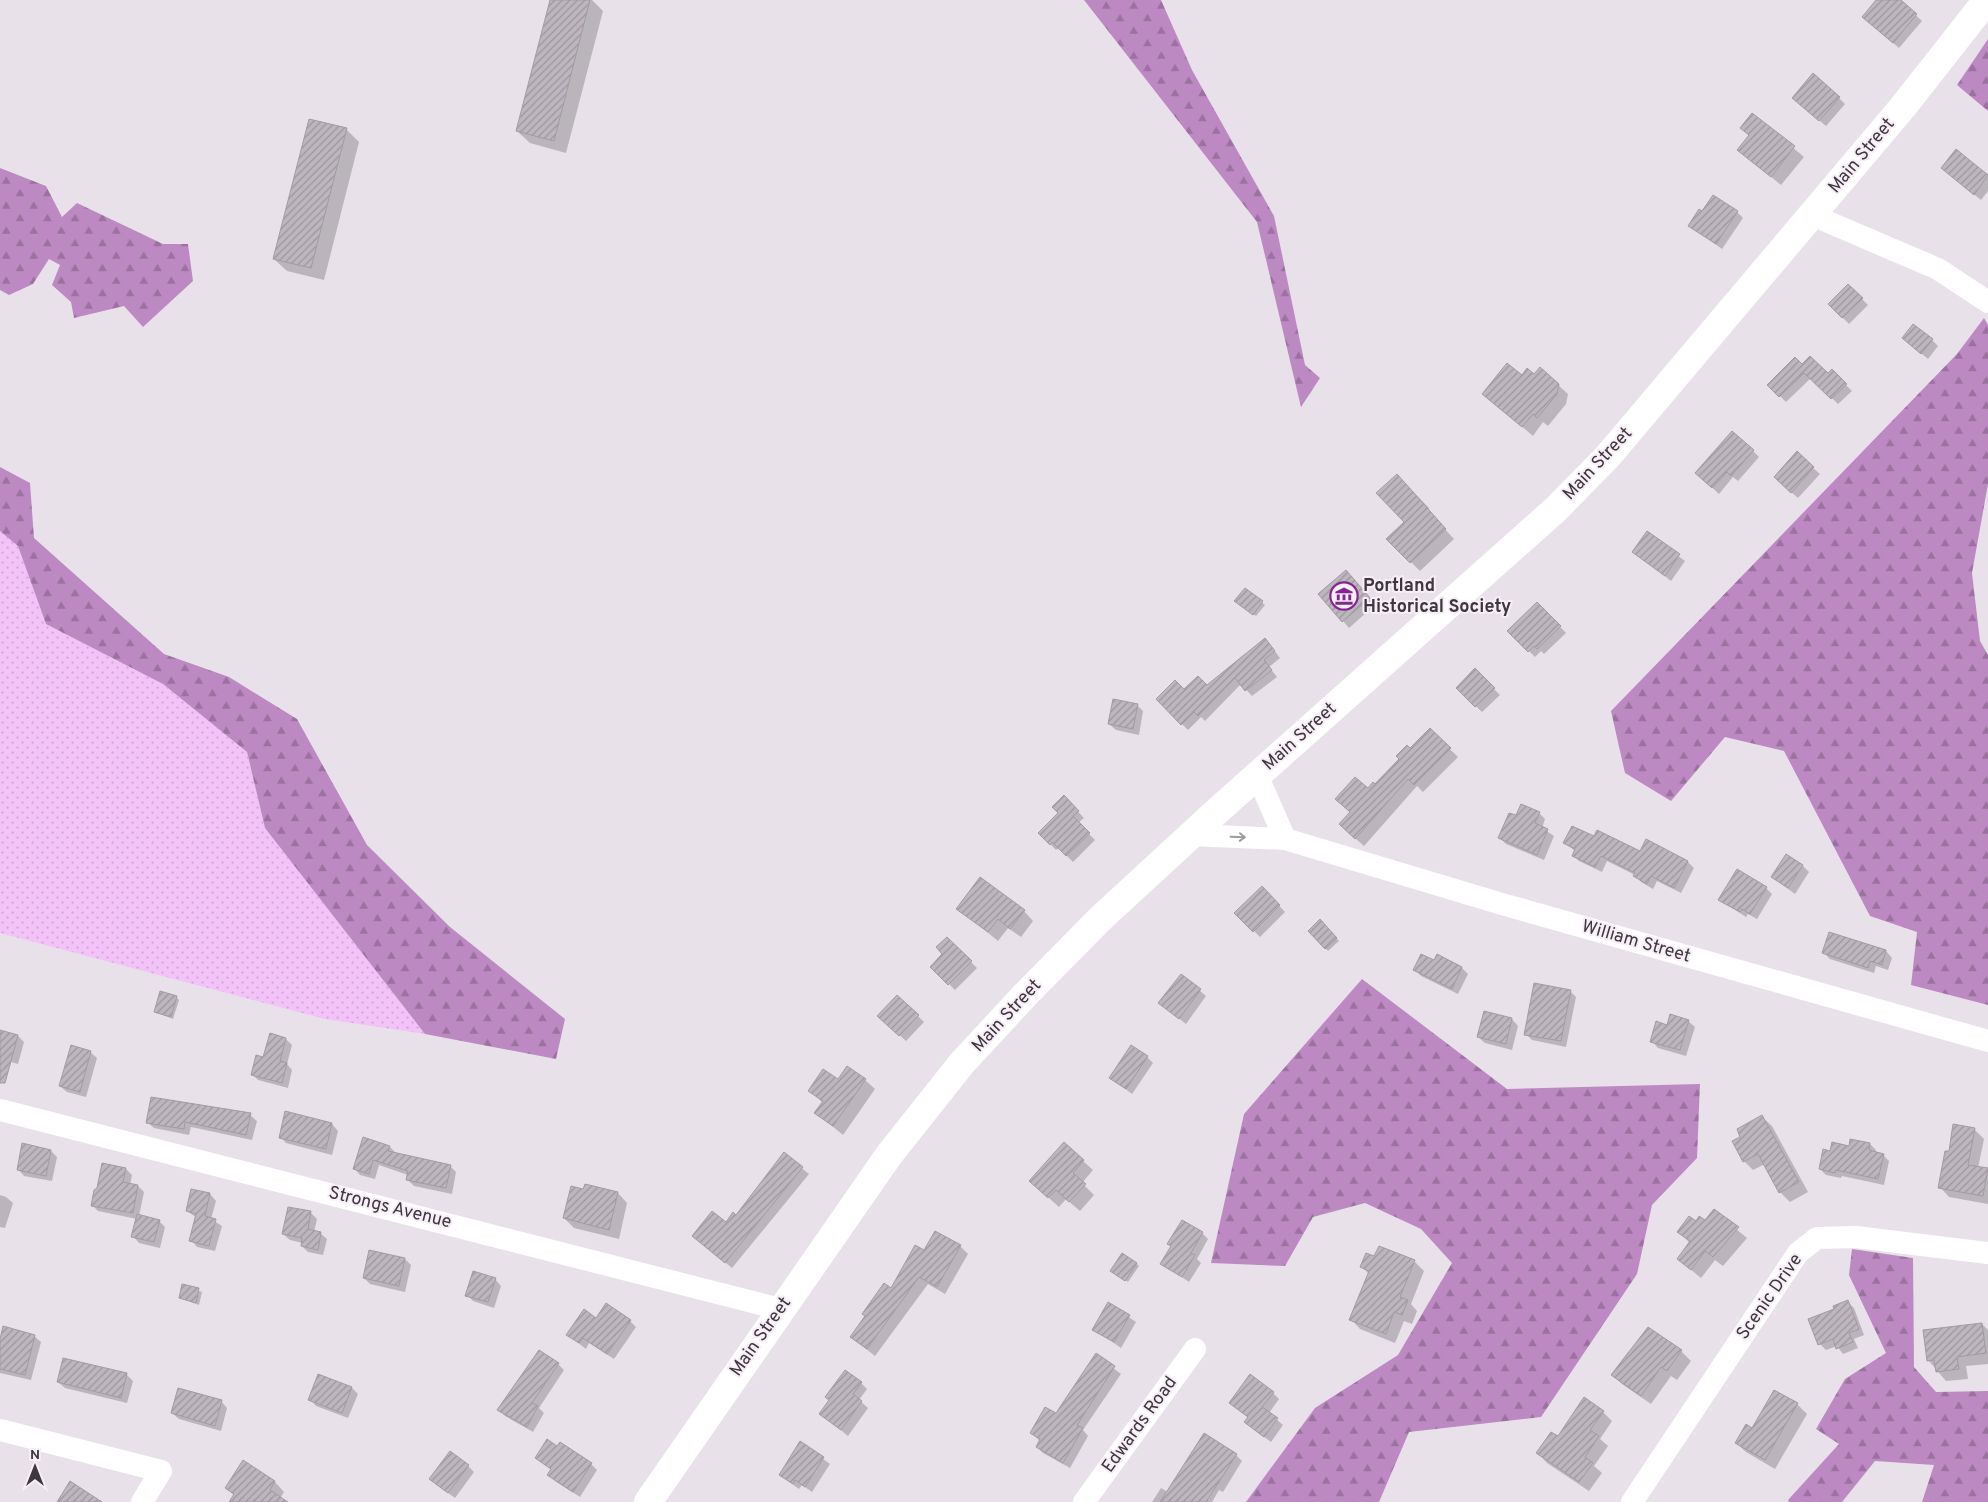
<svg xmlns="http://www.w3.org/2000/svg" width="1988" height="1502" font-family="Overpass,sans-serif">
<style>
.grass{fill:url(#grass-dots)}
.forest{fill:url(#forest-firs)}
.shadow{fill:#0003}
.building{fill:url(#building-hatch);stroke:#a39ba3}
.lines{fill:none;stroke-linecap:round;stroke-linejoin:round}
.street{stroke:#fff;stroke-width:22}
.secondary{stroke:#fff;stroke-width:28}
.oneway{stroke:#9e9c9e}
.labels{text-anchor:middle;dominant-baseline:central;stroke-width:4;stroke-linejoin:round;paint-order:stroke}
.street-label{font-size:18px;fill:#3c383c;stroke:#f7eef7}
.poi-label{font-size:18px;font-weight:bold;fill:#3c383c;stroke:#f7eef7;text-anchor:start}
</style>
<defs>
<pattern id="grass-dots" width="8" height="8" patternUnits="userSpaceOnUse" patternTransform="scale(1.25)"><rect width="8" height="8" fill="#f3c2f8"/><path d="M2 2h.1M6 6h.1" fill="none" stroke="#d1a7d6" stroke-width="1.8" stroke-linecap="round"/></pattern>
<pattern id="forest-firs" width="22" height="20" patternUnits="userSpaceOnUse" patternTransform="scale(1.25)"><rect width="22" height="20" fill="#bd89c2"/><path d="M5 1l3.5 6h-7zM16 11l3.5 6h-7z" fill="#9b719f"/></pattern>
<pattern id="building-hatch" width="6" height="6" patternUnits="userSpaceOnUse" patternTransform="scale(1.25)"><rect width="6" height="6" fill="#beb6bf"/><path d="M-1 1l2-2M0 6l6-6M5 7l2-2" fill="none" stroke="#9c959c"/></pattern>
</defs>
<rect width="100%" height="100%" fill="#e9e1ea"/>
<path class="grass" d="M0,531L18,545L46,624L163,684L247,752L265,828L425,1034L325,1019L0,933Z"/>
<g class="forest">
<path d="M1084,0H1161L1192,70L1274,216L1305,365L1320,378L1301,407L1257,222Z"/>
<path d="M1988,39V111L1957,85Z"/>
<path d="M0,168L46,186L62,217L77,203L163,244H188L193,281L143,327L124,306L74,318L71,302L52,285L60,265L49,259L33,284L9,295L0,290Z"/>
<path d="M1984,318L1988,325V484L1972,573L1980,641L1988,655V1005L1911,985L1917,932L1870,916L1784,751L1725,737L1671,801L1625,773L1611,711L1957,354Z"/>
<path d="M0,467L30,483L34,538L164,654L229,677L297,719L367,845L450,927L565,1019L556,1059L425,1034L265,828L247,752L163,684L46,624L18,546L0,531Z"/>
<path d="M1362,979L1507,1089L1700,1084L1697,1158L1652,1205L1637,1274L1541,1417L1409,1432L1379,1502H1246L1315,1408L1398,1355L1452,1263L1421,1229L1365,1203L1313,1217L1285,1266L1211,1263L1244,1114Z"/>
<path d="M1852,1249L1913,1258L1914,1367L1936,1392L1988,1391V1502H1922L1934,1465L1875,1461L1842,1502H1789L1788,1500L1839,1444L1816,1429L1845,1379L1886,1353L1849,1275Z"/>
</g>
<g class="shadow">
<path d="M551,0H592L603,11L566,153L530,143L517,131Z"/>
<path d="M1878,0H1899L1922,21L1899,48L1870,23Z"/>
<path d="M1839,98L1845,104L1826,126L1800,104Z"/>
<path d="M1753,114L1804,157L1781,185L1739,150L1750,136L1742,128Z"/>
<path d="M346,129L359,142L324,280L287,271L274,259Z"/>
<path d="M1957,151L1988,177V191L1981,200L1949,174Z"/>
<path d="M1737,212L1743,218L1722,249L1690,226Z"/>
<path d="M1848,285L1868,305L1849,324L1829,304Z"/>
<path d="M1903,338L1932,340L1938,346L1928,359Z"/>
<path d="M1802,366L1828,375L1832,371L1852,391L1838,404L1811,378L1786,402L1769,385Z"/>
<path d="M1522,376H1535L1558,385L1568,394L1566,404L1548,426L1543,422L1533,436L1484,394Z"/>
<path d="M1753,451L1759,457L1738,481L1733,477L1719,494L1703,479Z"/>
<path d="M1813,468L1820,474L1798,498L1781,483Z"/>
<path d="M1397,475L1429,508V512L1454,539L1420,571L1388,539L1406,522Z"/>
<path d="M1647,533L1685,561L1671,581L1634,552Z"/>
<path d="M1352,578L1376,604L1349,628L1320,594Z"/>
<path d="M1245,589L1265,605L1256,616L1239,603Z"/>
<path d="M1537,603L1566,633L1544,654L1541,651L1535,657L1509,631Z"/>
<path d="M1271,646L1280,658L1269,667L1277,677L1252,696L1241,684L1205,721L1201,717L1188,730L1157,699L1207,686Z"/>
<path d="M1475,670L1500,695L1482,712L1457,688Z"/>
<path d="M1137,705L1143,711L1139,735L1116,730L1109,724Z"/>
<path d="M1430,730L1458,757L1423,792L1417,786L1364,846L1348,832L1368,790Z"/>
<path d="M1064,797L1084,818L1078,823L1095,840L1073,862L1059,848L1056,850L1039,833L1059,813Z"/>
<path d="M1539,813L1545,819L1542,828L1554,836L1544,860L1506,844L1500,838L1516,817Z"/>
<path d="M1647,841L1688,862L1694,868L1681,893L1657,881L1653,889L1641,882L1635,875L1607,861L1602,872L1579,861L1573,855L1575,851L1565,843L1640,853Z"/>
<path d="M1803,866L1809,872L1795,894L1772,877Z"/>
<path d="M1766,888L1772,894L1757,919L1748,914L1746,917L1720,900Z"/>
<path d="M1268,894L1285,912L1260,937L1236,913Z"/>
<path d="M958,908L1024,911L1033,921L1021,937L1008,928L998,941Z"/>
<path d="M1320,921L1339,941L1328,951L1310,931Z"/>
<path d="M1830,934L1886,951L1892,958L1888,970L1876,966L1874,973L1830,959L1824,953Z"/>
<path d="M947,938L977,968L955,990L932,967L944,954Z"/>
<path d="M1434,961L1462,968L1468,974L1458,994L1421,976L1415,970Z"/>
<path d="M1181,975L1206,996L1186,1024L1160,1003Z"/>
<path d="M1570,991L1576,997L1566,1047L1532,1040L1526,1034Z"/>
<path d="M176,997L179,1000L173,1019L155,1012Z"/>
<path d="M1484,1012L1512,1019L1518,1026L1512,1050L1485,1043L1478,1037Z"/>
<path d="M918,1016L924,1022L906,1041L885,1022Z"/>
<path d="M1688,1021L1695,1027L1686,1056L1658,1048L1652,1041L1668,1026Z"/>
<path d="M0,1031L18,1036L24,1042L18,1064L0,1059Z"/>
<path d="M286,1039L292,1045L287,1064L292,1070L288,1088L258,1080L252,1074Z"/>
<path d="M90,1052L97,1058L86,1097L67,1092L60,1086Z"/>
<path d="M1147,1057L1153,1063L1132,1094L1111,1078Z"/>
<path d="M865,1080L875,1089L843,1135L816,1113L823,1103L810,1091L838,1081Z"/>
<path d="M250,1115L257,1121L252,1140L191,1127L189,1135L154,1128L147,1122Z"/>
<path d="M1762,1117L1772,1126L1808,1192L1790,1202L1780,1192L1765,1164L1753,1170L1744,1161L1742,1137Z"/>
<path d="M332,1124L338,1131L332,1155L286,1143L280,1137Z"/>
<path d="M1974,1129L1984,1139L1978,1168L1988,1170V1204L1949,1197L1940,1187L1950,1153Z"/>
<path d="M364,1138L390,1147L396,1153L450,1166L456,1172L452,1194L414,1186L407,1179L408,1175L379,1165L375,1179L360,1175L354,1168Z"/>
<path d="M1870,1144L1876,1150L1875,1153L1883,1155L1889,1161L1884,1185L1842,1176L1841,1178L1826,1175L1820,1169L1831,1152Z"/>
<path d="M23,1145L51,1151L57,1157L52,1181L24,1176L18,1169Z"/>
<path d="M784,1154L809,1174L732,1268L693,1236L726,1224L736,1216Z"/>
<path d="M1083,1161L1093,1170L1082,1183L1094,1195L1080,1211L1066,1199L1059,1207L1040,1190Z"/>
<path d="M126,1169L132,1175L130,1185L138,1186L144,1192L139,1216L159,1221L165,1227L160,1248L139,1243L133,1236L137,1219L98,1211L92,1205Z"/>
<path d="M586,1185L618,1193L627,1203L619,1239L574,1228L564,1218Z"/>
<path d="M192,1190L210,1194L216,1201L211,1219L222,1226L215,1251L197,1247L191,1240L197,1218L187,1211Z"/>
<path d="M0,1195L6,1197L13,1203L5,1228L0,1227Z"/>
<path d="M1714,1211L1747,1238L1723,1266L1715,1260L1701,1278L1678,1259L1690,1243L1679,1232L1696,1223L1706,1222Z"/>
<path d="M311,1213L317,1219L314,1232L320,1233L327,1239L323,1255L308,1252L302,1246L303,1243L290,1240L283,1234Z"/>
<path d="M1202,1233L1208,1239L1197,1259L1201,1263L1189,1282L1161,1263L1172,1247L1169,1244Z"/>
<path d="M960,1246L968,1254L945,1294L928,1284L875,1356L851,1337L925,1252Z"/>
<path d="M1375,1258L1414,1261L1424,1271L1411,1304L1417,1311L1412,1324L1404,1321L1395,1343L1360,1329L1351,1319L1369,1274L1362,1267Z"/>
<path d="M405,1259L411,1265L405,1292L370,1284L364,1278Z"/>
<path d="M1137,1264L1139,1266L1128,1282L1115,1273Z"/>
<path d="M495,1279L501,1286L494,1308L473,1301L467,1295Z"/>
<path d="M183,1286L202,1292L199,1305L180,1298Z"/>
<path d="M1848,1302L1854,1308L1864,1335L1854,1339L1858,1348L1843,1354L1837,1346L1826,1350L1820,1344L1835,1310Z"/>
<path d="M1109,1304L1136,1322L1121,1348L1094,1329Z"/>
<path d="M597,1319L630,1321L636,1327L614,1359L589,1343L586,1349L568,1335Z"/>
<path d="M1982,1324L1988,1330V1364L1966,1366L1968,1379L1946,1381L1928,1360Z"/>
<path d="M34,1336L41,1342L31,1380L0,1373V1339Z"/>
<path d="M1681,1351L1691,1361L1677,1380L1671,1376L1651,1404L1622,1384L1612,1374L1628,1352Z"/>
<path d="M1096,1355L1121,1374L1083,1430L1088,1436L1070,1468L1043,1453L1037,1447L1040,1441L1031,1433L1056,1415Z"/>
<path d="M558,1364L564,1370L539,1408L544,1413L533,1432L505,1416L499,1410L507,1396L509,1397Z"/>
<path d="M126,1374L133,1381L127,1403L65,1388L58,1382Z"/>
<path d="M861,1383L867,1389L859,1400L868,1408L848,1436L821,1414Z"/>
<path d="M352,1388L358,1394L348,1418L316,1406L310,1399Z"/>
<path d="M1273,1393L1279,1399L1269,1413L1283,1425L1271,1442L1252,1428L1246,1422L1249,1418L1230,1403Z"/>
<path d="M221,1401L227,1408L221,1431L179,1419L172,1413Z"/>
<path d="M1797,1404L1807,1414L1775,1469L1746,1452L1736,1443L1752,1429Z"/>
<path d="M1603,1412L1612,1421L1600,1439L1608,1446L1594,1466L1602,1473L1589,1491L1547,1463L1538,1453L1558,1438Z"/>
<path d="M801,1443L830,1464L812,1492L802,1485L799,1489L780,1475Z"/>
<path d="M1236,1455L1242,1461L1223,1492L1219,1490L1212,1502H1152L1161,1488L1168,1492Z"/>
<path d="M536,1458L591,1464L597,1470L580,1497L555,1481L549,1474L552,1470Z"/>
<path d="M243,1462L275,1482L284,1492L279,1500L281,1502H231L235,1496L226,1488Z"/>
<path d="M468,1466L474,1472L455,1498L437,1485Z"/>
</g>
<g class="building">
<path d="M550,0H590L554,141L516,131Z"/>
<path d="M1876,0H1901L1917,14L1893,43L1862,17Z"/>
<path d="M1813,73L1840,97L1819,121L1792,98Z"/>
<path d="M1752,113L1795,146L1771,177L1737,150L1749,135L1740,128Z"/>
<path d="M309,119L347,128L311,268L273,259Z"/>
<path d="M1956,149L1988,175L1974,195L1941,168Z"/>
<path d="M1713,195L1738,211L1716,244L1688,226L1699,209L1702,211Z"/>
<path d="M1848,284L1863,298L1842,318L1828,304Z"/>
<path d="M1913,324L1933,339L1921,354L1902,338Z"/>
<path d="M1810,356L1828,373L1832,369L1847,384L1831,399L1804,373L1779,397L1767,385L1795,357L1802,364Z"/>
<path d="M1507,363L1522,375L1527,368L1534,374L1540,367L1559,384L1557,394L1537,418L1533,414L1522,427L1482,394Z"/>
<path d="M1732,431L1754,450L1731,476L1727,472L1712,488L1695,473Z"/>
<path d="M1797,451L1814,467L1791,493L1774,477Z"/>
<path d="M1397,474L1446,529L1410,563L1386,539L1404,522L1376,493Z"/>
<path d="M1647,531L1680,554L1665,576L1632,552Z"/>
<path d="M1346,570L1370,598L1342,622L1318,594Z"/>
<path d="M1245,588L1263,601L1253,615L1234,601Z"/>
<path d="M1537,602L1561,626L1537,649L1534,646L1528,652L1507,631Z"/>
<path d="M1265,638L1275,651L1264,660L1272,670L1245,691L1235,678L1198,716L1194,712L1181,725L1156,699L1175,680L1184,689L1198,676L1207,685Z"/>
<path d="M1475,668L1495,688L1475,707L1456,688Z"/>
<path d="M1113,699L1138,704L1133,729L1108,724Z"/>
<path d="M1430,728L1451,748L1414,785L1408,779L1355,839L1339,824L1350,812L1335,799L1355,777L1368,788L1373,782L1375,784L1399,759L1396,756L1407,745L1410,748Z"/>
<path d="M1064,795L1079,811L1073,816L1090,833L1066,856L1052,842L1050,845L1038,833L1058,813L1052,807Z"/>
<path d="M1521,804L1540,812L1535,823L1548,829L1537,855L1498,838L1509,813L1516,815Z"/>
<path d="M1572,826L1594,836L1597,830L1640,851L1646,839L1688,861L1674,888L1651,876L1647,884L1633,876L1635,873L1601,856L1595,867L1572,856L1575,849L1563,843Z"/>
<path d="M1786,854L1803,865L1788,888L1771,877Z"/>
<path d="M1737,869L1767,887L1750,914L1742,909L1740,912L1718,900Z"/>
<path d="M980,877L1025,910L1010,929L998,919L988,932L956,909Z"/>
<path d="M1262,886L1280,905L1253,932L1234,913Z"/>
<path d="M1320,919L1337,938L1325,949L1308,931Z"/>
<path d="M1829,932L1886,950L1882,965L1870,961L1868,968L1822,953Z"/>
<path d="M947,937L972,961L948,985L930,967L942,954L936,947Z"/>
<path d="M1421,954L1434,960L1437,954L1462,967L1452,989L1413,970Z"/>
<path d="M1181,974L1201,989L1179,1019L1158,1003Z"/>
<path d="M1534,983L1571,990L1561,1041L1524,1035Z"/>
<path d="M160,991L177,996L171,1017L154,1012Z"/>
<path d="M897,995L919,1015L899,1036L877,1016Z"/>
<path d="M1484,1011L1512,1018L1506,1044L1477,1037Z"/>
<path d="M1670,1014L1689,1020L1680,1050L1650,1042L1656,1021L1667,1025Z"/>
<path d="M0,1030L18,1035L5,1083H0Z"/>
<path d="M270,1033L286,1038L280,1061L287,1063L282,1083L251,1075L256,1055L263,1057Z"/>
<path d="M71,1045L91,1051L80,1092L59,1086Z"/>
<path d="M1131,1045L1148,1056L1126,1089L1109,1078Z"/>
<path d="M847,1066L866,1079L833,1126L814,1113L823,1101L808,1091L823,1069L838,1079Z"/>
<path d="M151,1097L251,1113L246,1135L185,1122L184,1129L146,1123Z"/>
<path d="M285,1111L332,1123L326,1149L279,1138Z"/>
<path d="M1762,1115L1799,1182L1779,1193L1758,1154L1743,1162L1732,1141L1740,1137L1737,1129Z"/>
<path d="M1953,1124L1975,1128L1968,1165L1988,1168L1983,1196L1938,1188L1945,1151H1949Z"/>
<path d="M363,1137L390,1146L388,1151L451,1165L446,1188L406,1180L408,1171L373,1160L369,1174L353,1169Z"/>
<path d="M1850,1139L1870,1143L1869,1150L1884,1154L1878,1179L1836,1170L1835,1173L1819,1169L1823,1149L1830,1151L1832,1142L1849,1146Z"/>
<path d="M1064,1142L1084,1160L1073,1173L1086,1184L1069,1202L1056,1190L1048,1198L1029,1181Z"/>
<path d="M22,1143L51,1150L46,1176L17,1170Z"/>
<path d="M784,1152L803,1167L725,1263L692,1236L712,1211L726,1222L733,1212L736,1215Z"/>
<path d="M102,1163L126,1168L123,1182L138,1185L133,1213L91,1206L94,1190L97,1188Z"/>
<path d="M585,1184L618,1192L609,1230L563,1218L571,1186L583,1189Z"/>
<path d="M191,1189L210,1193L205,1216L216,1219L209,1246L189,1241L196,1214L186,1211Z"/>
<path d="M288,1207L311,1211L308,1229L321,1232L318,1250L301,1246L302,1238L282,1234Z"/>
<path d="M1714,1209L1739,1227L1713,1257L1705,1251L1691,1270L1677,1259L1690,1241L1677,1232L1689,1216L1696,1221L1699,1216L1705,1220Z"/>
<path d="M137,1214L160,1220L154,1242L131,1237Z"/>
<path d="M1182,1220L1203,1232L1191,1253L1195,1255L1182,1277L1160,1264L1171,1246L1167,1244Z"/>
<path d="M935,1231L961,1245L937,1287L919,1277L867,1349L850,1337L865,1316L862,1314L884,1283L891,1288L915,1245L924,1250Z"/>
<path d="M1379,1246L1415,1260L1400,1297L1408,1300L1402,1315L1394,1312L1386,1334L1349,1320L1369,1271L1360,1267L1366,1253L1374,1256Z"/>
<path d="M369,1250L405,1258L399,1286L363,1278Z"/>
<path d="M1122,1253L1137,1263L1125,1281L1110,1271Z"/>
<path d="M473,1271L496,1278L488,1302L465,1296Z"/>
<path d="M182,1284L199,1288L196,1303L179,1298Z"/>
<path d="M1848,1300L1859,1329L1849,1333L1853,1342L1836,1349L1833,1339L1818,1345L1808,1319L1834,1309L1833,1306Z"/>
<path d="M1108,1302L1130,1315L1114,1342L1092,1330Z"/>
<path d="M606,1303L631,1320L607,1354L583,1338L579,1343L566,1335L584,1309L596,1318Z"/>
<path d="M1982,1323L1986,1353L1957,1357L1959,1369L1936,1372L1934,1360L1927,1361L1923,1330Z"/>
<path d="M3,1326L35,1335L25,1375L0,1369V1339Z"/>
<path d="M1648,1327L1682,1350L1667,1371L1661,1367L1641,1396L1611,1375Z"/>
<path d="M539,1350L559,1363L532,1403L538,1406L527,1427L497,1410Z"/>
<path d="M1096,1353L1115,1366L1077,1425L1083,1428L1063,1463L1036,1447L1040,1439L1030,1433L1045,1407L1056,1413Z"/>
<path d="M63,1358L127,1373L121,1398L57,1382Z"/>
<path d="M845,1370L862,1382L853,1394L862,1401L841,1430L819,1414L829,1400L825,1397Z"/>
<path d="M318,1374L352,1387L342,1413L308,1400Z"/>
<path d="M1250,1374L1274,1392L1262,1407L1278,1418L1264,1437L1244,1422L1248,1417L1229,1403Z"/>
<path d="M178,1388L222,1400L215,1426L171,1413Z"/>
<path d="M1774,1390L1798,1403L1765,1460L1735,1443L1746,1424L1752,1428Z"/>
<path d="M1584,1397L1604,1411L1590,1430L1599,1436L1585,1457L1593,1463L1579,1482L1536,1453L1551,1432L1558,1436Z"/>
<path d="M1204,1433L1237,1454L1206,1502H1160Z"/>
<path d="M547,1439L557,1446L560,1442L592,1463L573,1492L547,1475L551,1469L535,1458Z"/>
<path d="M800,1441L824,1457L805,1487L795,1480L793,1484L779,1475Z"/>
<path d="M450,1451L469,1465L448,1493L429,1479Z"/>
<path d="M243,1460L275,1481L270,1490L288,1502H229L234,1494L225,1488Z"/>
<path d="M70,1481L102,1502H57Z"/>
</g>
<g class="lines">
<g class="street">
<path d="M1812,215L1938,269L1988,302"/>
<path d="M1257,775L1285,839"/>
<path d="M1191,835L1285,839L1502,904L1988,1041"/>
<path d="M0,1110L780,1309"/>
<path d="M0,1430L161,1471L142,1502"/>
<path d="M1084,1502L1195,1349"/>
<path d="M1632,1502L1798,1253L1817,1238L1856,1237L1988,1253"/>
</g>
<path class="secondary" d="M648,1502L889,1155L962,1063L1025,995L1100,919L1215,813L1555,510L1608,456L1902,108L1987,0"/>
</g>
<defs><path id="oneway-shaft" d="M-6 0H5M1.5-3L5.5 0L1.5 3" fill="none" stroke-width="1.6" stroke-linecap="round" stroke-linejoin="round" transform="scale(1.25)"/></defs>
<use class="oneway" href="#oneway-shaft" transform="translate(1238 837) rotate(2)"/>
<defs>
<g id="museum-ring" transform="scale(1.4375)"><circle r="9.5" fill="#f7eef7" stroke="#852690" stroke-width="1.5"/><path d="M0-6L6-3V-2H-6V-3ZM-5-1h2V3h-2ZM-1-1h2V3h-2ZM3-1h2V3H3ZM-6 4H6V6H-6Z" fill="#852690"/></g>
</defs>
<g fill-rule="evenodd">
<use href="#museum-ring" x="1344" y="596"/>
</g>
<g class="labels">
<g class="street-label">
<text transform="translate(1862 156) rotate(-50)">Main Street</text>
<text transform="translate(1598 464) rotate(-47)">Main Street</text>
<text transform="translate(1300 737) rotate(-42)">Main Street</text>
<text transform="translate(1636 942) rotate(16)">William Street</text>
<text transform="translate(1007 1016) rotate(-47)">Main Street</text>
<text transform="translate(390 1208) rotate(14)">Strongs Avenue</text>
<text transform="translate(1770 1297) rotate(-55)">Scenic Drive</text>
<text transform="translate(761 1337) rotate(-55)">Main Street</text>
<text transform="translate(1140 1425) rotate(-54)">Edwards Road</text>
</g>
<g class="poi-label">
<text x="1363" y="586">Portland<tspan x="1363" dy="21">Historical Society</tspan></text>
</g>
</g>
<g transform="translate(35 1467)" stroke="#f7eef7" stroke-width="4" paint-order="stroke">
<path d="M0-4L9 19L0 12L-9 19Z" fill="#3c383c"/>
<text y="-8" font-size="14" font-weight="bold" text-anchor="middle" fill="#3c383c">N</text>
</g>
</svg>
